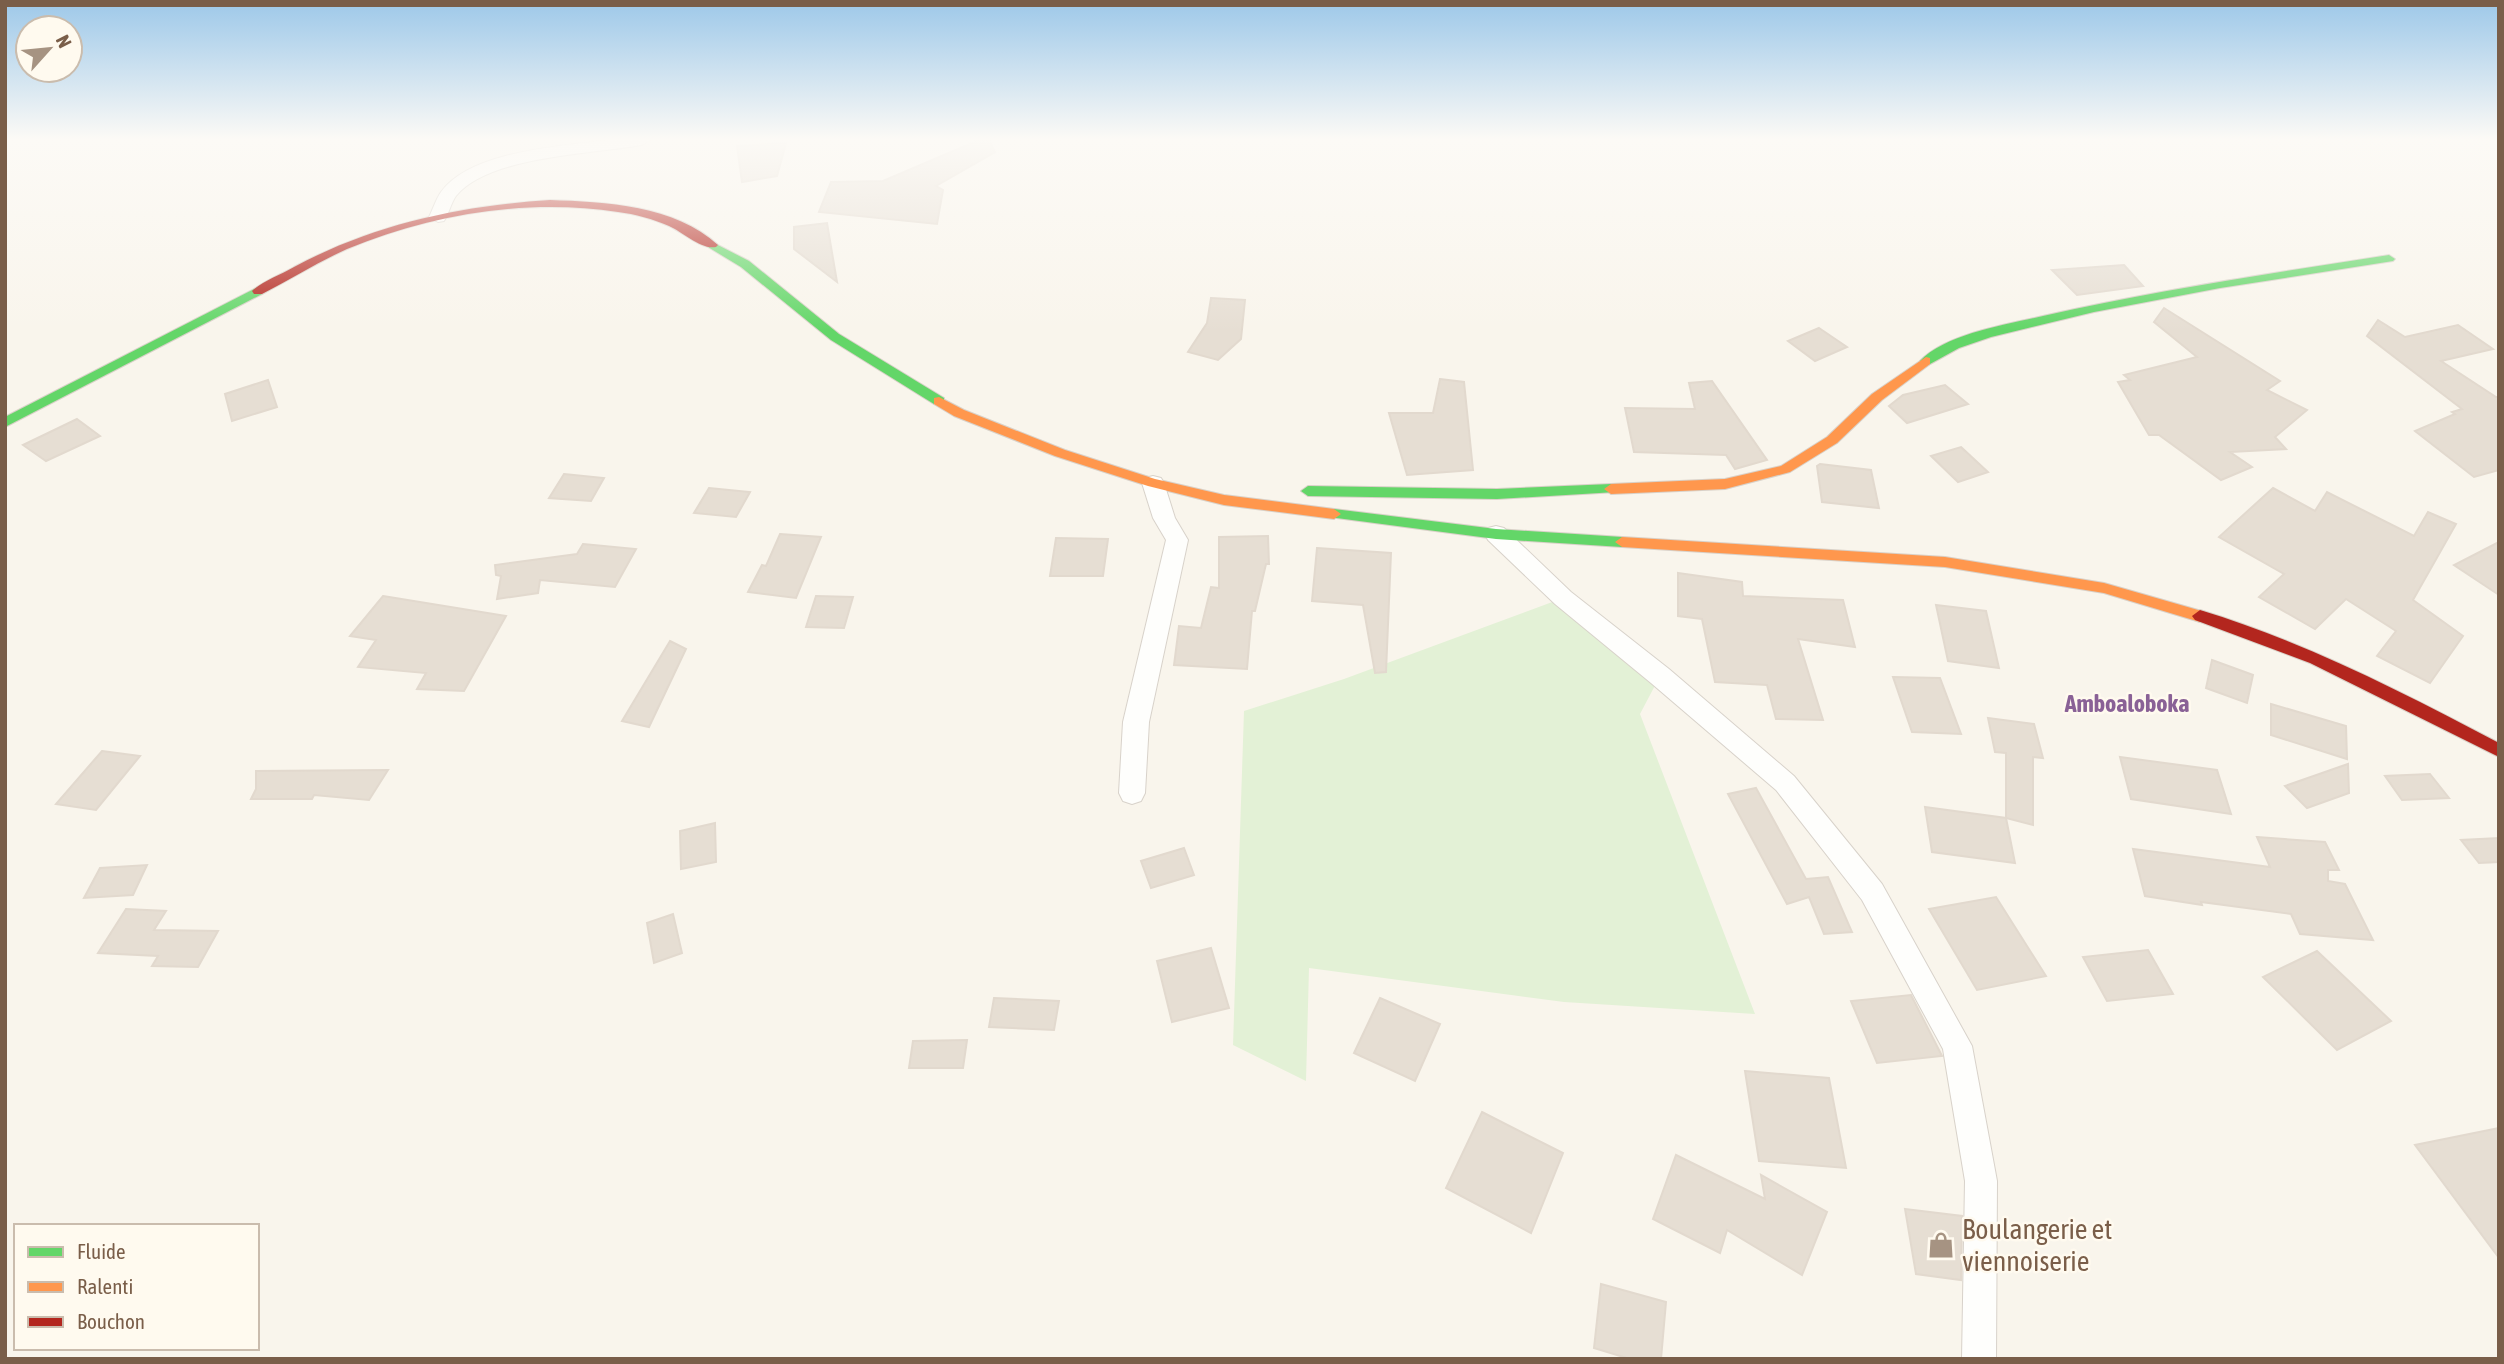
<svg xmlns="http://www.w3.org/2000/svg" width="2504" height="1364" font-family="'Asap Condensed',sans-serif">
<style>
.green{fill:#e3f1d6}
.building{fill:#e6ded3;stroke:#e2d9ce;stroke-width:2}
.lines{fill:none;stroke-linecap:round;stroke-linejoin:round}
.street-casing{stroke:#d8d2ca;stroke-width:2}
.fast-casing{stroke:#d9d1c8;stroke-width:2}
.slow-casing{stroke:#d9d1c8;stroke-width:2}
.jam-casing{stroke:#d9d1c8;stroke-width:2}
.street{fill:#fefefc;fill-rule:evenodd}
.fast{fill:#63d668;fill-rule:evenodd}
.slow{fill:#ff974d;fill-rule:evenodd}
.jam{fill:#b3261e;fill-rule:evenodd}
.labels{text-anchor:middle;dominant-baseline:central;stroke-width:5;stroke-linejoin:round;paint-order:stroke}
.neighbourhood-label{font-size:24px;font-weight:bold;fill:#896196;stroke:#fffaef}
.near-poi-label{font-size:28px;fill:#7a5e49;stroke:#fffaef;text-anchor:start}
</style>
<rect width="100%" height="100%" fill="#f9f5ec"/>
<path class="green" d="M1563,598L1660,676L1640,714L1755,1014L1564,1002L1309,968L1306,1081L1233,1045L1244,711L1344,679Z"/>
<g class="building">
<path d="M979,140H989L995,152L936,186L943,190L937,224L819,212L831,182L883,181Z"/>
<path d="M786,143L777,176L742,182L737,146Z"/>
<path d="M827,223L837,282L794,249V227Z"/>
<path d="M2124,265L2143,286L2077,295L2052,270Z"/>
<path d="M1211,298L1245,300L1241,339L1218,360L1188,352L1207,323Z"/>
<path d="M2164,308L2280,381L2267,390L2307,410L2275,437L2286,449L2230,452L2252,467L2221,480L2159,435H2149L2118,382L2130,380L2124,375L2197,357L2154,322Z"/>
<path d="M2378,320L2405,337L2458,325L2493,349L2441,361L2496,397H2499V470L2474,477L2415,431L2455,414L2452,412L2462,409L2367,336Z"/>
<path d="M1819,328L1847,347L1815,361L1788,341Z"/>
<path d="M1440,379L1464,382L1473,470L1407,475L1389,413H1433Z"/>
<path d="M268,380L277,407L232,421L225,394Z"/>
<path d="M1712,381L1767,460L1735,469L1726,455L1634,452L1625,408L1695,409L1689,383Z"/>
<path d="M1945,385L1968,404L1907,423L1889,406L1903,395Z"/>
<path d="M77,419L100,436L46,461L23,445Z"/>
<path d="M1961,447L1988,472L1958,482L1931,456Z"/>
<path d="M1820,464L1871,470L1879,508L1822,502L1817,466Z"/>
<path d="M564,474L604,478L591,501L549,498Z"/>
<path d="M709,488L750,492L736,517L694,513Z"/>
<path d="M2273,488L2315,511L2327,492L2414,536L2428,512L2456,524L2413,600L2463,636L2430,683L2377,656L2396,631L2346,599L2315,629L2259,597L2284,574L2219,537Z"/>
<path d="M780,534L821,537L796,598L748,592L762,565L766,566Z"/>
<path d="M1268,536L1269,564H1266L1255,611H1252L1247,669L1174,665L1179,626L1201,628L1211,587L1219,588V537Z"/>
<path d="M1056,538L1108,539L1103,576H1050Z"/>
<path d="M2499,542V595L2454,565Z"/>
<path d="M583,544L636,549L615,587L540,580L538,593L497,599L501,576L496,575L495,565L577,554Z"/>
<path d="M1317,548L1391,553L1386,672L1375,673L1363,605L1312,601Z"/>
<path d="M1678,573L1742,582L1743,596L1843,600L1855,647L1798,639L1823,720L1776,719L1767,685L1715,682L1702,619L1678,616Z"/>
<path d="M383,596L506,616L464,691L417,689L426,673L358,667L376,640L350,636Z"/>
<path d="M816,596L853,597L844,628L806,627Z"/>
<path d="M1936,605L1986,611L1999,668L1948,661Z"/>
<path d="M670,641L686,649L649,727L622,721Z"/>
<path d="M2212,660L2253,675L2247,703L2206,688Z"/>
<path d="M1893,677L1940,678L1961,734L1912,732Z"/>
<path d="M2271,704L2346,726L2347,759L2271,735Z"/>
<path d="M1988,718L2034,724L2043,758L2033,757V825L2006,818V753L1995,752Z"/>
<path d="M102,751L140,756L96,810L56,804Z"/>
<path d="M2120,757L2217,770L2231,814L2131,799Z"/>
<path d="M2348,764L2349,793L2307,808L2285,786Z"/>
<path d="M388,770L369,800L314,795L312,799H251L256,789V771Z"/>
<path d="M2430,774L2449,798L2402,800L2385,776Z"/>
<path d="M1756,788L1806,879L1828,877L1852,932L1824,934L1809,897L1787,904L1728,794Z"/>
<path d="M1925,807L2006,818L2015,863L1932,852Z"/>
<path d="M715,823L716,862L681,869L680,831Z"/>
<path d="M2257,837L2325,842L2339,870H2328V881L2345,884L2373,940L2300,934L2291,914L2201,902L2202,905L2145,896L2133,849L2270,867Z"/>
<path d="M2499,838V862L2479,863L2461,840Z"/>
<path d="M1184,848L1194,875L1151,888L1141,861Z"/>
<path d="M147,865L133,895L84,898L100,868Z"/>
<path d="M1996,897L2046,976L1977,990L1929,909Z"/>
<path d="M126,909L166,911L154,930L218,931L198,967L152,966L158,956L98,953Z"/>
<path d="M673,914L682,953L654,963L647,923Z"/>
<path d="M1211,948L1229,1008L1172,1022L1157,961Z"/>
<path d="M2148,950L2173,994L2107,1001L2083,957Z"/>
<path d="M2317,951L2391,1021L2337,1050L2263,977Z"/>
<path d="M1911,995L1942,1056L1877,1063L1851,1001Z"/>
<path d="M994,998L1059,1001L1054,1030L989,1027Z"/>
<path d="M1380,998L1440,1024L1415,1081L1354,1053Z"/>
<path d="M967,1040L963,1068H909L913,1041Z"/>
<path d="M1745,1071L1829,1078L1846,1168L1759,1161Z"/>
<path d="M1482,1112L1563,1153L1531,1233L1446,1188Z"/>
<path d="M2499,1128V1258L2415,1145Z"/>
<path d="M1676,1155L1765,1199L1761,1175L1827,1212L1802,1275L1727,1230L1720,1253L1653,1219Z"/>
<path d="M1905,1209L1962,1216L1961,1280L1916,1274Z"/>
<path d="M1601,1284L1666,1302L1661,1359H1630L1594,1348Z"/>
</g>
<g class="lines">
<g class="street-casing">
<g id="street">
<path d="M609,140H650L642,145C593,154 488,156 456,196C451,203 449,213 444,221L438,222L429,217C433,209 436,199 441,192C471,151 561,146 609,140Z"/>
<path d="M1153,476L1161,478L1164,483L1175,518L1188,540L1149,722L1145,793L1141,801L1132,804L1123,801L1119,793L1123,722L1166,540L1153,518L1142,483L1145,478Z"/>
<path d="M1496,526L1504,528L1571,592L1669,669L1794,776L1882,884L1972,1046L1997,1181L1996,1359H1962L1965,1181L1943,1049L1862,900L1776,790L1651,683L1555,604L1488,540L1485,534L1488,528Z"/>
</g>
</g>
<g class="fast-casing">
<g id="fast">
<path d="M712,242L749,261L839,334L944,398V404H934L831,340L741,267L708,247V243Z"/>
<path d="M2389,255L2395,259L2393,261L2220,288L2094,312L1991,337L1959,348L1930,364L1926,365L1920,361C1945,334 2008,324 2043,316C2158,290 2273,273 2389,255Z"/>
<path d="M258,287L262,288V294L5,427V417Z"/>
<path d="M1611,484L1618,489L1616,492L1497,499L1308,496L1301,491L1308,486L1497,489Z"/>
<path d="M1334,509L1496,529L1622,537L1629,542L1622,547L1496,539L1329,517L1327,514L1329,511Z"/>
</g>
</g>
<g class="slow-casing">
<g id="slow">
<path d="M1926,357L1930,358V364L1882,400L1837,443L1790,472L1725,489L1611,494L1604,489L1611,484L1725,479L1781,466L1827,437L1872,394Z"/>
<path d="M939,397L964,410L1065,450L1155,479L1224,495L1334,509L1341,514L1334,519L1224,505L1148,486L1055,456L954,416L934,404V398Z"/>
<path d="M1622,537L1945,557L2104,583L2205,612L2208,616L2200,622L2104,593L1945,567L1622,547L1615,542Z"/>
</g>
</g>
<g class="jam-casing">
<g id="jam">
<path d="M550,200C605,202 675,205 718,245L716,247C701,250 683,232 669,226C653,219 635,214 618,212C528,198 431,214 347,249C318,262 291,279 262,294H254L252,291C263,281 280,275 294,267C374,224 459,206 550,200Z"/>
<path d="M2200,610C2305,642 2402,692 2499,743V757L2310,663L2195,620L2192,616Z"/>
</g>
</g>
<use href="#street" class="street"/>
<use href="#fast" class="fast"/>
<use href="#slow" class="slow"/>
<use href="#jam" class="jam"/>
</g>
<linearGradient id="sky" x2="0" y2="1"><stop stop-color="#9dc8e9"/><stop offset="0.42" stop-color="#fcfaf6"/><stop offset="1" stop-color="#fcfaf6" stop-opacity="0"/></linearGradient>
<rect width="2504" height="331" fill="url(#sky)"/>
<defs>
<g id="shop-bare" transform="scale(2.1)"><path d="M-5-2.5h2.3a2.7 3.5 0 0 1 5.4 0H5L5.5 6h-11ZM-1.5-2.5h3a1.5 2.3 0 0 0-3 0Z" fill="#a69382" stroke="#fffaef" stroke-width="2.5" paint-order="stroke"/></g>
</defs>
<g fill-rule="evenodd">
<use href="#shop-bare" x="1941" y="1245"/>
</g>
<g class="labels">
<g class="neighbourhood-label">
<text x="2127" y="703">Amboaloboka</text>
</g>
<g class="near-poi-label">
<text x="1962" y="1229">Boulangerie et<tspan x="1962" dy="32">viennoiserie</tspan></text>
</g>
</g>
<rect width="2504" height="1364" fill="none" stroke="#7a5e49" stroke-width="14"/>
<rect x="14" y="1224" width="245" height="126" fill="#fffaef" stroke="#cabcad" stroke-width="2"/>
<rect x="28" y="1247" width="35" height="10" fill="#63d668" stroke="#cabcad" stroke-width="2"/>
<text x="77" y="1259" font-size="21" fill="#7a5e49">Fluide</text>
<rect x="28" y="1282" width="35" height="10" fill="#ff974d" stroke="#cabcad" stroke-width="2"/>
<text x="77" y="1294" font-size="21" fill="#7a5e49">Ralenti</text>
<rect x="28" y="1317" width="35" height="10" fill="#b3261e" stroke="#cabcad" stroke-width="2"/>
<text x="77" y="1329" font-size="21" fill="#7a5e49">Bouchon</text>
<g transform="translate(49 49) rotate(63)"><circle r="33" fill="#fffaef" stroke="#cabcad" stroke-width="2"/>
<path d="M0-5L12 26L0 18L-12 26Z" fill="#a69382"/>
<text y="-10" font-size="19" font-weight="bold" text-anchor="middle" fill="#7a5e49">N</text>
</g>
</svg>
